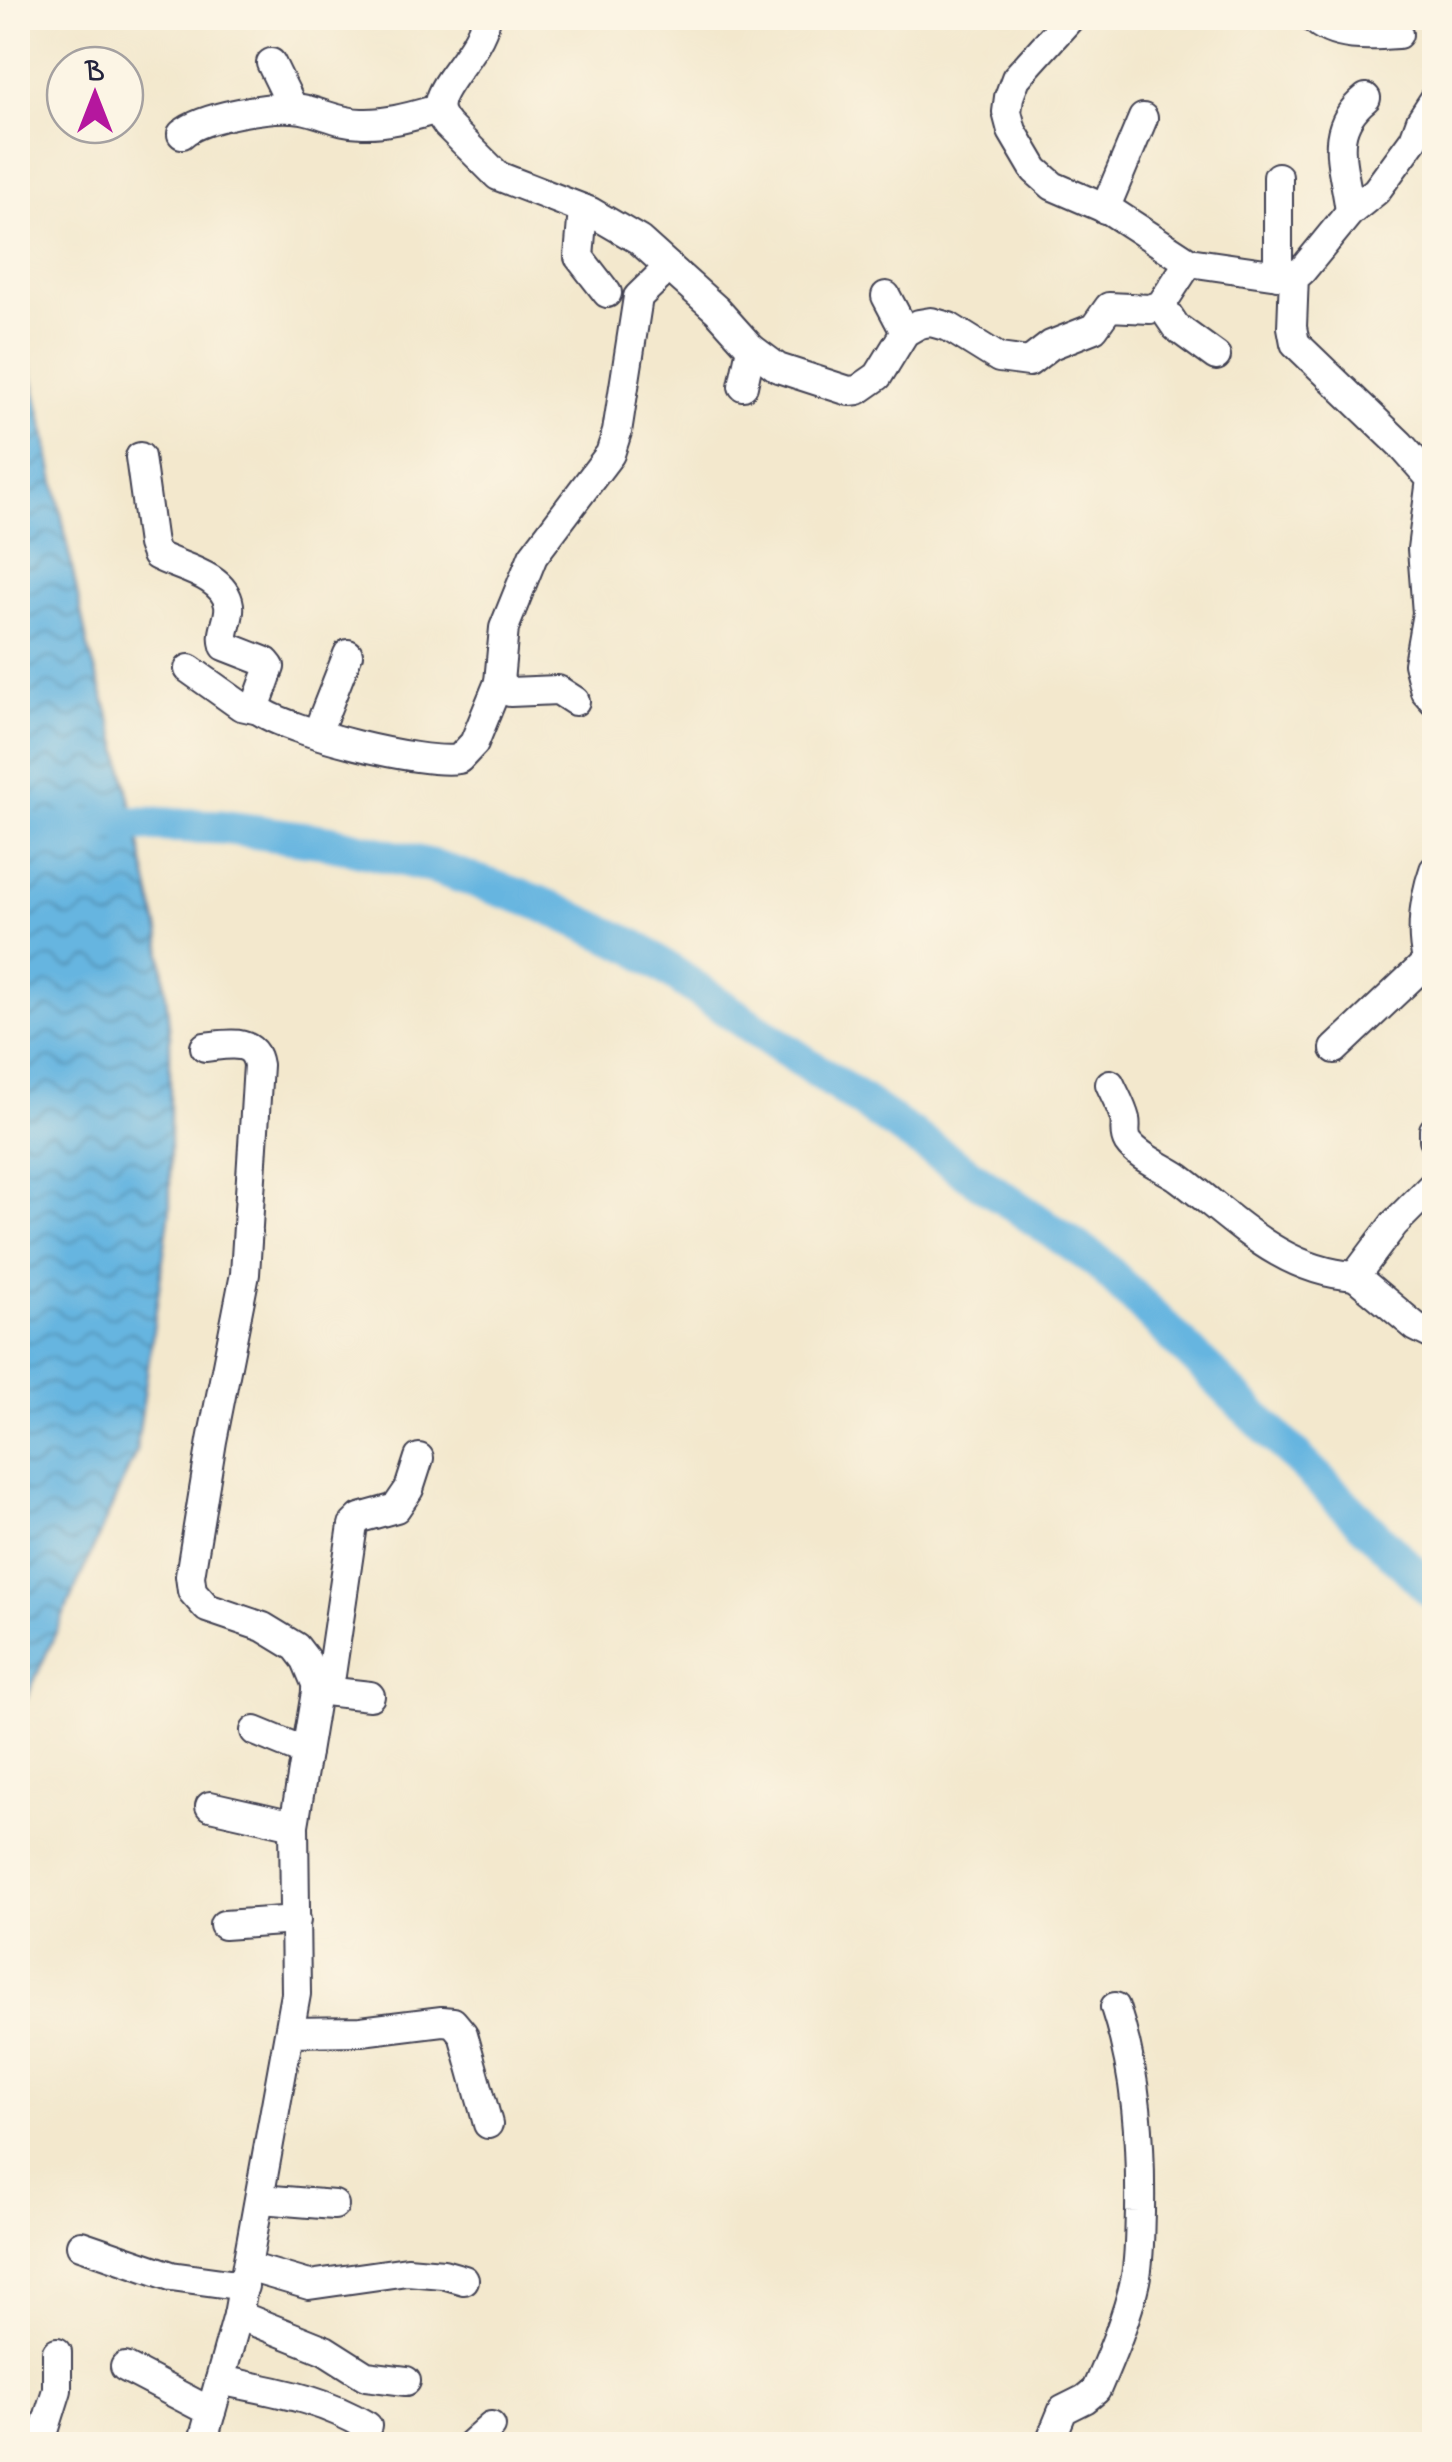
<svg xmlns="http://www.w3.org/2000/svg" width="1452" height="2462" font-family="'Indie Flower',sans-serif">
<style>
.water{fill:url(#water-waves);stroke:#446c8e;stroke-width:2.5}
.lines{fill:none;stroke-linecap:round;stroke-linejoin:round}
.river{stroke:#66b5e0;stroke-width:35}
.minor-casing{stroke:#414051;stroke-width:32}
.minor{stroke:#fff;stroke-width:28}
</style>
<defs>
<pattern id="water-waves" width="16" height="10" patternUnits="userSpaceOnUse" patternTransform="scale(2.5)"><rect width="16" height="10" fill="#66b5e0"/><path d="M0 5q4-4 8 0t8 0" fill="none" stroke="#5493b7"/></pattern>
</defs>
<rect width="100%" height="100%" fill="#fcf5e5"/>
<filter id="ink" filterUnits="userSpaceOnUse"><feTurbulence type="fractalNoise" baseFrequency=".01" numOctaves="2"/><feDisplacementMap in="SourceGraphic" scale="20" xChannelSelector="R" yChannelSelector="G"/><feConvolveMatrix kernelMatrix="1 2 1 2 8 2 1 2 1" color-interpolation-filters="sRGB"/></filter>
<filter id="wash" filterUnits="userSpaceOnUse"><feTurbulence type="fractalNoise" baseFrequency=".0048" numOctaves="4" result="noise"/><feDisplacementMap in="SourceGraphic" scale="40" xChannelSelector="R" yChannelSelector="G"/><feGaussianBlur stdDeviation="2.25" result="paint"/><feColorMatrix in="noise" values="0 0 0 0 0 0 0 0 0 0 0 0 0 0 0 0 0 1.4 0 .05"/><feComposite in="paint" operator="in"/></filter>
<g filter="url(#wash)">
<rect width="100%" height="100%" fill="#f3e8cd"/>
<path class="water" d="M18,316L42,418L88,647L118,744L160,936L170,1035V1210L136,1452L24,1704L18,1730Z"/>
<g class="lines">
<path class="river" d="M18,834L115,823L222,827L329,842L434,867L537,902L635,947L1098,1262L1434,1593"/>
</g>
</g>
<g filter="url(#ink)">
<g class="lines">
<g class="minor-casing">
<g id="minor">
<path d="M486,18C479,51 442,81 439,103C437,112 442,118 447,125L498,176L591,212L639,240L717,310L751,348L778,368L849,391L858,390L878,376L905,332L919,324L931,322L949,327L999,358L1029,362L1051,345L1094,328L1109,307L1150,309L1161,305L1189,262"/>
<path d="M1070,18L1016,78L1009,97L1007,112L1012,131L1035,170L1053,186L1111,211L1189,262L1286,276L1301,272L1350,212L1376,191L1414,139L1421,120L1434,100"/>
<path d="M1313,18C1334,39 1371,36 1398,34"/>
<path d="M271,63L293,108"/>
<path d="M182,134C203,116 274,104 302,109C323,113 340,123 362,123C388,124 413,116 438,109"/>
<path d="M1278,177V275"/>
<path d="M583,209L579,257L607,293"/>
<path d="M1105,209L1143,118"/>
<path d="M1350,212C1345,166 1325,131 1366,98"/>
<path d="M1294,275L1292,327L1295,343L1400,444L1431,479L1422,549L1427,613L1418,664L1425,691L1434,701"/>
<path d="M886,296L905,332"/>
<path d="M1161,305L1176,327L1216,356"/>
<path d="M743,386L751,348"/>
<path d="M140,457L152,544L156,555C177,567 224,574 229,605C231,620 220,631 225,646L266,662L270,667L257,703L259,710C289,732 421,765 459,759L474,743L499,682L504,628L533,556L610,454L617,432L638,297L669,267"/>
<path d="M189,669L241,706L259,710"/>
<path d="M499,682L510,692L558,690L575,701"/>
<path d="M317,733L348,654"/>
<path d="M1433,976C1418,945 1423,901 1434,870"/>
<path d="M1335,1049L1427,962"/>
<path d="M1110,1084C1115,1095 1122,1107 1125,1119C1127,1127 1123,1134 1128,1142C1138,1157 1163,1167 1178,1177C1235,1219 1280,1271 1355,1276"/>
<path d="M1434,1130V1139"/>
<path d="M1434,1184L1394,1224L1355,1276L1416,1327L1434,1336"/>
<path d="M317,1686L331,1675L353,1525L360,1518L396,1508L409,1489L419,1458"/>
<path d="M316,1690L370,1696"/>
<path d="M255,1731L306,1752"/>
<path d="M210,1806L294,1825"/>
<path d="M224,1925L296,1920"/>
<path d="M290,2032L361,2031L442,2021L453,2022L463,2034L488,2124"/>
<path d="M261,2199L334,2205"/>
<path d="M81,2245L171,2276L244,2286"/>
<path d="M248,2267L309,2285L407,2271L443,2274L464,2280"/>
<path d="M238,2315L325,2350L366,2376L406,2381"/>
<path d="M125,2367L211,2412"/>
<path d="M220,2380C275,2392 318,2397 367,2426"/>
<path d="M40,2444L57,2390V2352"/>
<path d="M202,2444L238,2315L296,1994L294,1825L317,1686L306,1660L296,1647L263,1627L207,1608L192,1591L190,1576L212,1441L245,1274L258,1065C254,1037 226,1045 205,1047"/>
<path d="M471,2444L491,2426"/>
<path d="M1049,2444L1063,2410L1085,2399L1096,2390C1111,2355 1127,2318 1135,2281C1140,2258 1139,2235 1140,2212C1141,2142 1137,2074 1115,2007"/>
</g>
</g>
<use href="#minor" class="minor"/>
</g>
</g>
<rect width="1452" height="2462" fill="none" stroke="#fcf5e5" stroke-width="60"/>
<g transform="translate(95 95)"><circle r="48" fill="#fcf5e5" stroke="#a5a1a1" stroke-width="2.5"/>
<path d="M0-8L18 38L0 25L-18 38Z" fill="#b5179e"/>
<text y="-15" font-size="28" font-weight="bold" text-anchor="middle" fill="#22223b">B</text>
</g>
</svg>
